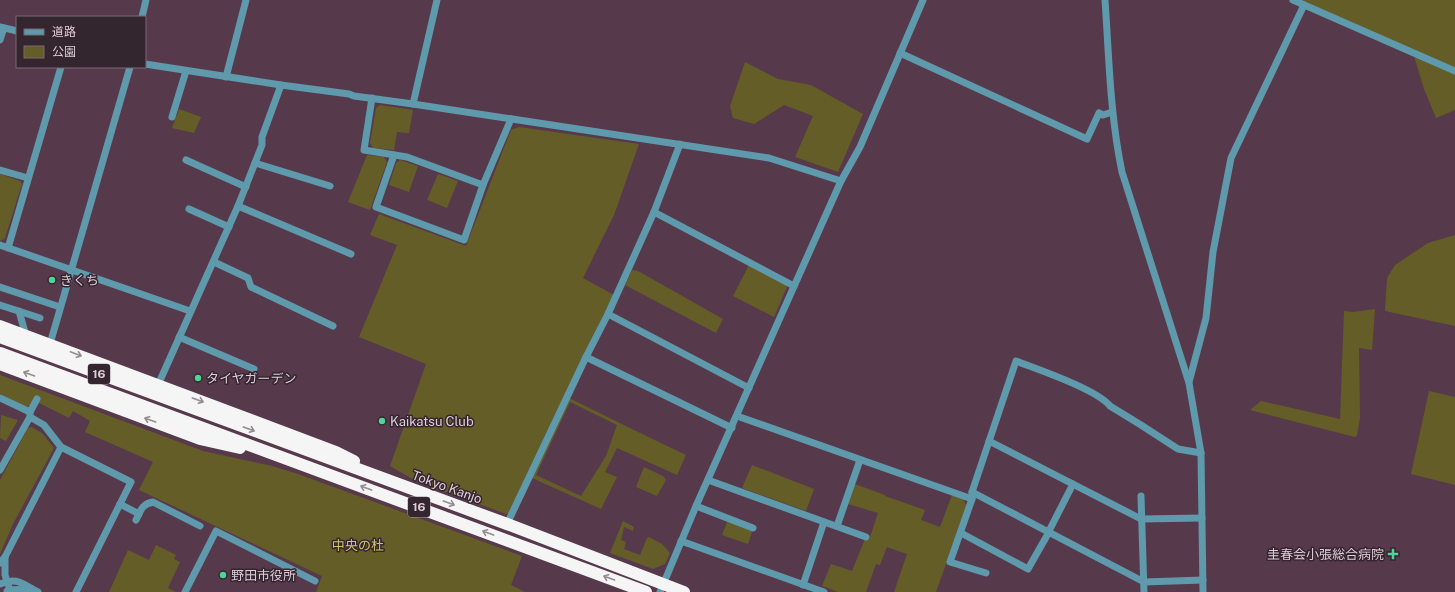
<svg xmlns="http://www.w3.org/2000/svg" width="1455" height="592" font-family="'Public Sans','Noto Sans JP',sans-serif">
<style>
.green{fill:#655d28;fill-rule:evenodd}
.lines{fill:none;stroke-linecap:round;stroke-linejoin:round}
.minor{stroke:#5e99ac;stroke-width:7}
.highway{stroke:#f5f5f5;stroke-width:12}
.oneway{stroke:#948e92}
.poi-dot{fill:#4fd399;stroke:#34262e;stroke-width:1.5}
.labels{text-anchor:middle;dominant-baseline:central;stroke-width:3;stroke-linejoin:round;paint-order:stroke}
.shield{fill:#34262e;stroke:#ac9aa5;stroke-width:1}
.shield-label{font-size:12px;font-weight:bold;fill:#dfccd8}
.poi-label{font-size:13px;fill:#dfccd8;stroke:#34262e;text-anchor:start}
.street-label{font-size:13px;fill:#dfccd8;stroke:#34262e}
.park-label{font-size:13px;fill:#d2c462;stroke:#34262e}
</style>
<rect width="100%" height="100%" fill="#57394c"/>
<g class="green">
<path d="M1301,0H1455V110L1436,118L1424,89L1412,49Z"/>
<path d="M745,62L778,79L811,85L863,114L838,172L795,157L813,116L784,105L754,124L733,118L730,106Z"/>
<path d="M380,105L413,110L409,133L397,132L394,150L373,148L370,143L376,108Z"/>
<path d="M179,109L201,117L194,133L172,128Z"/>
<path d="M519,127L639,144L614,215L583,278L614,295L509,515L416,481L390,466L426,364L359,337L397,245L370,235L379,214L466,246L511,130Z"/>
<path d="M367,155L384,157L387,162L370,210L348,202Z"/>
<path d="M400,160L418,166L409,192L389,185L396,163Z"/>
<path d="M0,174L20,181L22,184L5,238L1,241L0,240Z"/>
<path d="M438,174L458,181L447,208L427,200Z"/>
<path d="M1455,235V326L1385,311L1387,278L1395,265L1428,243Z"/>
<path d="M749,265L786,284L787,287L774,317L733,296Z"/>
<path d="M632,270L638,271L723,319L716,333L625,285Z"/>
<path d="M1375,309L1372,350L1359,348L1360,418L1357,435L1355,437L1250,410L1261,401L1340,419L1344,311L1353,312Z"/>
<path d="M0,375L203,451L272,466L298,474L522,556L511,585L525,592H316L322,576L139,490L153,462L85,432L90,421L73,411L69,418L33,400L30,405L27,407L0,394Z"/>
<path d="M1429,391L1455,397V485L1411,474Z"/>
<path d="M569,398L636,431L686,455L677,475L617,448L605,472L617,477L601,509L532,478ZM570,402L617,425L606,456L581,496L536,475Z"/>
<path d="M1,415L18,420L6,441L0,438Z"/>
<path d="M32,427L43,434L54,448L13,524L0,554V480L28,428Z"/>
<path d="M752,465L814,489L806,511L742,488Z"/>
<path d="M644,467L663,476L666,480L657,496L636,487Z"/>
<path d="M855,484L885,495V496L925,510L921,520L940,527L952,495L963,499L967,506L936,592H894L907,554L887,547L880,565L876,564L866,592H838L822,586L831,564L852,571L865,539L869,540L878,513L848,504Z"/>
<path d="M728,520L753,529L748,544L722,535Z"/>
<path d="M623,521L634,527L633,531L624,527L621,540L626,542L624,549L640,555L647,538L649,537L662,544L670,553L665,564L653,569L610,553Z"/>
<path d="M156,545L176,555L174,559L180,562L168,588L176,592H109L128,550L149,560Z"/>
</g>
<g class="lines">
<g class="minor">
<path d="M1105,0C1109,57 1110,115 1122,172L1189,383L1201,453L1203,592"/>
<path d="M1293,0L1455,71"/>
<path d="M142,17L146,0"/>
<path d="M0,27L17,31"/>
<path d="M0,40L4,28"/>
<path d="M900,53L1087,139L1099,113L1103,115L1112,112"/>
<path d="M145,64L281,85L349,94L354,96L413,104L769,158L841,181"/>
<path d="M226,77L246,0"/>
<path d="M372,98L364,150L407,157L483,185"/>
<path d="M413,104L437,0"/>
<path d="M172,117L186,71"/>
<path d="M394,155L376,207L464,240L483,185L511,119"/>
<path d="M186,160L246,187"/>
<path d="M255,163L330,186"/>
<path d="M0,170L28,178"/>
<path d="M238,206L351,254"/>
<path d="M189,209L229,227"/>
<path d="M654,212L794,286"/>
<path d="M0,245L190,311"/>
<path d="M8,248L61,67"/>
<path d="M214,262L248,278L251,287L333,326"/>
<path d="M0,287L60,307"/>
<path d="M0,305L40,318"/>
<path d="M19,311L26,336"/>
<path d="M608,314L749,388"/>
<path d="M179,337L254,369"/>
<path d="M50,344L130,67"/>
<path d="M586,357L732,428"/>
<path d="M1189,382L1206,318L1213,252L1231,158L1304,5"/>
<path d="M158,385L238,206L262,145V137L281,85"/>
<path d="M0,398L30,412V417L0,470"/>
<path d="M30,412L37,399"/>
<path d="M737,416L972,499"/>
<path d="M30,417L44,425L61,447L131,482L76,592"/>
<path d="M989,441L1141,519L1202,518"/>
<path d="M708,480L866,537"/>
<path d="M972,492L1144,582L1203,580"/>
<path d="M1141,496L1144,592"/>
<path d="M120,504L139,514"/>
<path d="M696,506L753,528"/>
<path d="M136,520C141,510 142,504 153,502L200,526"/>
<path d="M507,524L586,357L608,314L654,212L680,144"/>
<path d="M837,526L860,460"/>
<path d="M1049,531L1073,484"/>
<path d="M961,533L1028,569L1049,532"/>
<path d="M681,541L824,592"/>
<path d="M5,557V575L10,590"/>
<path d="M0,563L5,557L61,447"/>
<path d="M986,573L950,562L972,499V492L1016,361C1039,370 1096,389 1110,406L1141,425L1178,449L1201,453"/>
<path d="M0,584C18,576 23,585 38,592"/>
<path d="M803,585L824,522"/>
<path d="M7,591C15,588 23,591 32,589"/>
<path d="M185,592L216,531L315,581"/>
<path d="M660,592L696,506L841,181L860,147L923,0"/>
</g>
<g class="highway">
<path d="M0,326L336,452L354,461"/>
<path d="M0,337L507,524L684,592"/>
<path d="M0,353L646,592"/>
<path d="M0,364L200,439L240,448"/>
</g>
</g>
<defs><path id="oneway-shaft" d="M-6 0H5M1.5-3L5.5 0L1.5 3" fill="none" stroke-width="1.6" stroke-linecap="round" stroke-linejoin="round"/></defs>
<g class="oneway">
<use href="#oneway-shaft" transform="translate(76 354) rotate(21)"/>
<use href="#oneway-shaft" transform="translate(29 374) rotate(-160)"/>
<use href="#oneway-shaft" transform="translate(198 400) rotate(20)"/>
<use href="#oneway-shaft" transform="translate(150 420) rotate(-160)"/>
<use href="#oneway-shaft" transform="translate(249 429) rotate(20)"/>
<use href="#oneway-shaft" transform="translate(366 488) rotate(-160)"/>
<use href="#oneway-shaft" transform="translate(449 503) rotate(20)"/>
<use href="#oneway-shaft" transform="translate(488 533) rotate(-160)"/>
<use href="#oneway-shaft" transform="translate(609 578) rotate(-160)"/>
</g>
<g class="poi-dot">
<circle cx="52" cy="280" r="4"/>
<circle cx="198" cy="378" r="4"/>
<circle cx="382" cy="421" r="4"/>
<path d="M1391 548h4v4h4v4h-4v4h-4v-4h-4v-4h4z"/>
<circle cx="223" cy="575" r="4"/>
</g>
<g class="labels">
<g class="shield">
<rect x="88" y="364" width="22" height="20" rx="3"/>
<rect x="408" y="497" width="22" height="20" rx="3"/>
</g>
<g class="shield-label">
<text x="99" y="374">16</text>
<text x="419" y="507">16</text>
</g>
<g class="poi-label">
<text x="60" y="280">きくち</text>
<text x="206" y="378">タイヤガーデン</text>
<text x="390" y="421">Kaikatsu Club</text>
<text x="1384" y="554" text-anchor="end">圭春会小張総合病院</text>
<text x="231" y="575">野田市役所</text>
</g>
<g class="street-label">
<text transform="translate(447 487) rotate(20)">Tokyo Kanjo</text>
</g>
<g class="park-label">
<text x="358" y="545">中央の杜</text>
</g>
</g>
<rect x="16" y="16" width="130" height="52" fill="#34262e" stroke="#786872"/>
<rect x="24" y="29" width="20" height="6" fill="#5e99ac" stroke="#786872"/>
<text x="52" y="36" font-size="12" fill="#dfccd8">道路</text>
<rect x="24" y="46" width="20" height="12" fill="#655d28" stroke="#786872"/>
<text x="52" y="56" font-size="12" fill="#dfccd8">公園</text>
</svg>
